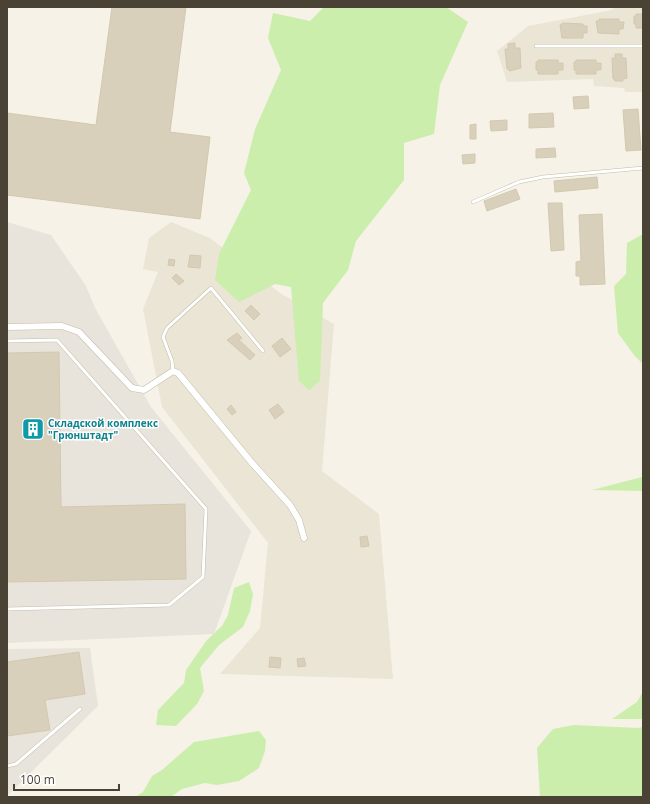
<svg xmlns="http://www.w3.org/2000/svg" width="650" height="804" font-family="'Open Sans',sans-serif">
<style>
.residential{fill:#eae5d5}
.industrial{fill:#e8e4dc}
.green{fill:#cbeeac}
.building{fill:#d9d0bb;stroke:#d4c8ae}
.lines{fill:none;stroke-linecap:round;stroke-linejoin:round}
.lane-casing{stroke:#c2bca9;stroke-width:4}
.street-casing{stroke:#c2bca9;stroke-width:7}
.lane{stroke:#fff;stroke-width:3}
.street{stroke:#fff;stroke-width:6}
.labels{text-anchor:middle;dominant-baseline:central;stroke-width:3;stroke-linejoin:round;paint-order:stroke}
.culture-label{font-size:10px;font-weight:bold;fill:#0d838f;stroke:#fff;text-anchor:start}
</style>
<rect width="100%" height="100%" fill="#f6f2e7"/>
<g class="residential">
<path d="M614,7H643V92H625L624,88L594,86L593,79L507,82L497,51L528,26L612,10Z"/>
<path d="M171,222L210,238L280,293L334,324L322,471L379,514L393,679L220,674L260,628L268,543L162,407L143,309L158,272L143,269L149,238Z"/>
</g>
<g class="industrial">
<path d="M7,222L51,235L86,286L95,308L151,407L251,531L214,634L7,643Z"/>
<path d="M90,648L98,706L7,796V649Z"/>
</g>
<g class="green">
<path d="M324,7H446L468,22L440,85L434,134L404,143V180L356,241L348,270L323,303L320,381L309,390L299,381L291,287L275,284L239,302L215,280L219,254L251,190L244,173L255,129L281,70L268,38L273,13L310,21Z"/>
<path d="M643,234V364L634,355L618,333L614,286L626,274L627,243Z"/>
<path d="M643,476V491L592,490L642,477Z"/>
<path d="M249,582L253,594L250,611L243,627L219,645L200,668L204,691L197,704L176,726L156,725L158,710L184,683L186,670L207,640L222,626L228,615L234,588Z"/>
<path d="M643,691V719H612L637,702Z"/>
<path d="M574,725L638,728L643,727V797H540L537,748L553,729Z"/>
<path d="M259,731L266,740L265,751L259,768L239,781L217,785L205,783L182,789L171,797H135L143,792L152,776L162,770L194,742Z"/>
</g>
<g class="building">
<path d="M112,7H186L170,132L210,137L200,219L7,195V113L96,125Z"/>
<path d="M636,14H643V28H636V24H634V16H636Z"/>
<path d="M599,19H619V22H624L623,29H619V34L598,33L596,21H599Z"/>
<path d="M563,23L583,24V26H587V33H583V38H562L560,25Z"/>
<path d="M515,43V48H520L521,68L509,71V69H507L505,49H508V44Z"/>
<path d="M615,54H622V58H626L627,78L623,79V81H615V79H613L612,58H615Z"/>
<path d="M538,60H558V63H563V70H558V74H538V70H536V62H538Z"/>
<path d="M576,60H596V63H601V70H596V74H576V70H574V62H576Z"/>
<path d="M588,96L589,108L574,109L573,97Z"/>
<path d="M638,109L641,150L626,151L623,110Z"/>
<path d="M553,113L554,127L529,128V114Z"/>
<path d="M507,120V130L491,131L490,121Z"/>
<path d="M476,124V139H470V125Z"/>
<path d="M555,148L556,157L536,158V149Z"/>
<path d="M475,154V163L463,164L462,155Z"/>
<path d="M597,177L598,188L555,192L554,181Z"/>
<path d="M516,189L520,199L487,211L484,201Z"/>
<path d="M548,203H562L564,250L551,251Z"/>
<path d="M602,214L605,284L580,285V276H576V262L581,261L579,215Z"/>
<path d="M190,255L201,256L200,268L188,267Z"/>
<path d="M169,259L175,260L174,266L168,265Z"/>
<path d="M176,274L184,281L179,285L172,278Z"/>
<path d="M251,305L260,314L254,320L245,311Z"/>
<path d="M237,333L242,338L239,340L255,355L250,360L227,340Z"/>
<path d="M282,338L291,349L280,357L272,346Z"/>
<path d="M59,352L61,507L185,504L186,579L7,582V353Z"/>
<path d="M278,404L284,412L275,419L269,410Z"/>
<path d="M231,405L236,412L232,415L227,409Z"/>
<path d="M367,536L369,546L361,547L360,537Z"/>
<path d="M79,652L85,694L45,700L50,730L7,736V662Z"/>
<path d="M270,657L281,658L280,668L269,667Z"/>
<path d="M304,658L306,666L298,667L297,659Z"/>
</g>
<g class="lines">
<g class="lane-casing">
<g id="lane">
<path d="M536,46H643"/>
<path d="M473,202L519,182L543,177L643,168"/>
<path d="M7,341L57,340L206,509L203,577L169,605L7,609"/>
<path d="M173,371L172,361L163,337L167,328L211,288L263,351"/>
<path d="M7,766L16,764L80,709"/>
</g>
</g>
<g class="street-casing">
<path id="street" d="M7,327L62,326L79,332L132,388L144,390L173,371L178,373L252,463L290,505L299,520L304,538"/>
</g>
<use href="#lane" class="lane"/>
<use href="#street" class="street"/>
</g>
<defs>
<g id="building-square" transform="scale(1.15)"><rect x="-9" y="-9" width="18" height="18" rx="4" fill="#0f9aa8" stroke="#fff"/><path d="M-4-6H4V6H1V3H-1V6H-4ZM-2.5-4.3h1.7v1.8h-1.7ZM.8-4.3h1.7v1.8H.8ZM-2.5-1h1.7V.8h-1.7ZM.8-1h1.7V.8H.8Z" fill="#fff"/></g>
</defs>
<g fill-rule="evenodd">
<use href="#building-square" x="33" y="429"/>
</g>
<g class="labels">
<g class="culture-label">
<text x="48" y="423">Складской комплекс<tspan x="48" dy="12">"Грюнштадт"</tspan></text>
</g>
</g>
<rect width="650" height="804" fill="none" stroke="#4a4335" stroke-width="16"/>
<path d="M14 784v6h105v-6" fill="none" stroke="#4a4335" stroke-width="2"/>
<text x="20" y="784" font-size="12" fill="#4a4335" stroke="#ffffff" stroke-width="3" paint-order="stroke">100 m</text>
</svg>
